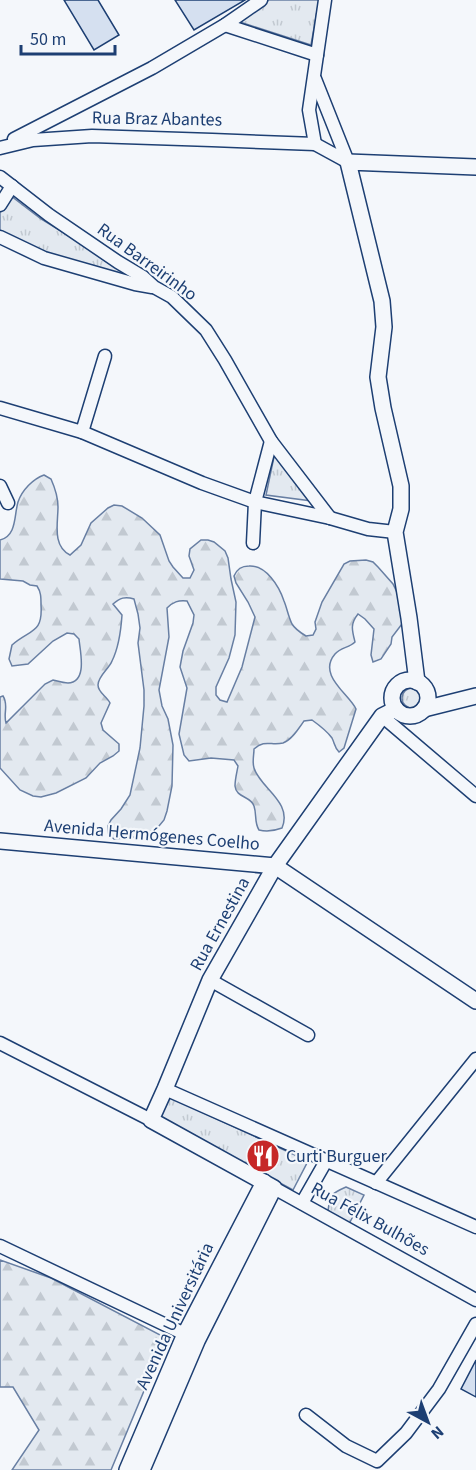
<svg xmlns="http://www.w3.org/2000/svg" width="476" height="1470" font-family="'Source Sans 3',sans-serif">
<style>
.forest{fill:url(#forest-firs);stroke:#687fa3;stroke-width:1.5}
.park{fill:url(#park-tufts);stroke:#687fa3;stroke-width:1.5}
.building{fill:#d5e0f0;stroke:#1d3f73;stroke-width:1.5}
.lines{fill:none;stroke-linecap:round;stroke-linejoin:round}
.minor-casing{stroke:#1d3f73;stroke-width:15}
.tertiary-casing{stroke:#1d3f73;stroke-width:18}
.minor{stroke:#f4f7fb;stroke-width:12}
.tertiary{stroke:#f4f7fb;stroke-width:15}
.labels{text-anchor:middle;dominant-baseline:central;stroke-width:4.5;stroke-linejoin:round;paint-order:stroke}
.street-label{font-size:18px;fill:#1d3f73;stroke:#f4f7fb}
.poi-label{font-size:18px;fill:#1d3f73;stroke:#f4f7fb;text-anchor:start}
</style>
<defs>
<pattern id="forest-firs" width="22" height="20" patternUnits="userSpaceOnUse" patternTransform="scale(1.5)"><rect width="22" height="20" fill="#e3e9f0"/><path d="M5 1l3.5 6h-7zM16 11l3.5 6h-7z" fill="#c2c9d1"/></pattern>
<pattern id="park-tufts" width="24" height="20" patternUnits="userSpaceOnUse" patternTransform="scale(1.5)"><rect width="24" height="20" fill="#e3e9f0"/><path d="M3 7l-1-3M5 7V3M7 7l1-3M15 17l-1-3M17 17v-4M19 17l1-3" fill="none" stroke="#c2c9d1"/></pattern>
</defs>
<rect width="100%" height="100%" fill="#f4f7fb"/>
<g class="forest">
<path d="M44,475L51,479C55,488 58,497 58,507C58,523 52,546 70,555L81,545L91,523L108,508L114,505L122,506L142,518L160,535L169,561L173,567L183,578H190L194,570L189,556L190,549L201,540H208L214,542L225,551L228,558L231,579L236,602L235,635L229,658L216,687V695L220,700L227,702L242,667L255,617L248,602L236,583L234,576C237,569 241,566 249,566C266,565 279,586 284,601C287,608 288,616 292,624C295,629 301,633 306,636L313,635L316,629L315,622L322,602L344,564L350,561L366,560L373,562L378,567L393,584L403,605L405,620L392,637L391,644L381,659L373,662L371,655L374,629L365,619L358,614C350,624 352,630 355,642C349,648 341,647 335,654C317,675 349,694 356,709L344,748L339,752C334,747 335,744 332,738C327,731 319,725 312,720L304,721C299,728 292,740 283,743C271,746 265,739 254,749C254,755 252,762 254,768C260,788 293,802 282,828C274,831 267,832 259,830C254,822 257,815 254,806C251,796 236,798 235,786C235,779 237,772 238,766L234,760L211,758L189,761L184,755L179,734L187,688L180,667L183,651L193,623L194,615L187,601C178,600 173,602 167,608L169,637L159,690L162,706L168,719L173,745L172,786L167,811L164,820L159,826L144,836L114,839L108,834V826L111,820L121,809L130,795L140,748L144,706V690L138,643L140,628L138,614L134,599C125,596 120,598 113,604L122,615C121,630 119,647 112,661C109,669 98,676 98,685C98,693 107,696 110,703L101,723L103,730L119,744V751L113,756L100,763L86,778L56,793L41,797L33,796L20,790L0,768V697L3,696C9,705 3,713 6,723L45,684L53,680C57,681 64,683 68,683C88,682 80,651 79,639L74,634L67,633L53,641L28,664L12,666L9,659L12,645C30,629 43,634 41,605C41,597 41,592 37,586L30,585L23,581L0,579V540C17,536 14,515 18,502C22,490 33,479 44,475Z"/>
<path d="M0,1260L51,1278L166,1338L111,1470H12L39,1430L13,1387H0Z"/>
</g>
<g class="park">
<path d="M269,0H319L311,45L240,22Z"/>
<path d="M11,196L41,219L143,281L50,254L0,232V212Z"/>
<path d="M275,452L312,501L266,495Z"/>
<circle cx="412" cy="698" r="10"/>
<path d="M167,1096L308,1161L293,1190L157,1116Z"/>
<path d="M346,1187L364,1195L349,1224L328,1211C330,1195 330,1194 346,1187Z"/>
</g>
<g class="building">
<path d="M64,0H98L119,35L94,50Z"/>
<path d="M175,0H245L194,30Z"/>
<path d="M476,1360V1397L461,1389Z"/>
</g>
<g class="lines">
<g class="minor-casing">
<g id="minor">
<path d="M225,25L317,55"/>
<path d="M315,79L348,162"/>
<path d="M14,139L152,68L225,25L261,0"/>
<path d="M315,144L309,110L325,0"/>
<path d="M0,148L33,140L92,136L212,140L315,144L348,162"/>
<path d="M0,177L49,215L118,262L143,277L154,287L172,297L206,330L225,360L271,441L330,518"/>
<path d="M0,205L12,186"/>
<path d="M0,237L44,258L135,284L152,287"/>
<path d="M0,408L82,432L202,483L255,502L330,518L368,529L395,532"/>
<path d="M82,432L105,356"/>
<path d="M0,486L8,503"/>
<path d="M253,543L255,502L271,441"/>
<path d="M382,716L476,796"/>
<path d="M210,980L308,1035"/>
<path d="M0,1043L151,1120"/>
<path d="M165,1089L476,1227"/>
<path d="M376,1183L476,1059"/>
<path d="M274,1188L476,1300"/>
<path d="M302,1203L326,1161"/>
<path d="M0,1246L191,1337"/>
<path d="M306,1415L346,1446L377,1461L406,1433L439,1389L476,1324"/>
</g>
</g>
<g class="tertiary-casing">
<g id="tertiary">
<circle cx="410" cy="698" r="18"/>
<path d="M417,682L409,618L395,532L401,509V486L383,408L378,377L384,327L382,301L348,162L476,167"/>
<path d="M424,709L476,696"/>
<path d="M0,841L275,866L476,1001"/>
<path d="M127,1470L185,1334L264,1182"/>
<path d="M142,1470L197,1341L274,1188L151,1120L165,1089L210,980L275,866L382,716L396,709"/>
</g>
</g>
<use href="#minor" class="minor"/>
<use href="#tertiary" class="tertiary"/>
</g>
<defs>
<g id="restaurant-disc" transform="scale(1.725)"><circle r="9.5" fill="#c62828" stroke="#f4f7fb"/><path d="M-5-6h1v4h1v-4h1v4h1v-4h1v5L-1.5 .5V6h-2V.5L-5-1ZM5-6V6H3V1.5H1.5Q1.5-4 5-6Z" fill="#fff"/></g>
</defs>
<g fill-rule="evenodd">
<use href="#restaurant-disc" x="263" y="1156"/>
</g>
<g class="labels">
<g class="street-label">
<text transform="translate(157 119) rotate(1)">Rua Braz Abantes</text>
<text transform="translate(147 262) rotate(36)">Rua Barreirinho</text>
<text transform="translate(152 835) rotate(5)">Avenida Hermógenes Coelho</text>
<text transform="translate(220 924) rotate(-61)">Rua Ernestina</text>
<text transform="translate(370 1219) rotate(29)">Rua Félix Bulhões</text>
<text transform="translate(175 1316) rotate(-65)">Avenida Universitária</text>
</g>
<g class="poi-label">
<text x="286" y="1156">Curti Burguer</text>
</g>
</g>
<g transform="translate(428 1422) rotate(139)" stroke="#f4f7fb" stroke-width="4.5" paint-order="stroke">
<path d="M0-4.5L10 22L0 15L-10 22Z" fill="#1d3f73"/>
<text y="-9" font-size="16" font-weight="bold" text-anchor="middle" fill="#1d3f73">N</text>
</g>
<path d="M21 45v9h94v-9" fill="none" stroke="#1d3f73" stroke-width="3"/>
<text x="30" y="45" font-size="18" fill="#1d3f73" stroke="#f4f7fb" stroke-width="4.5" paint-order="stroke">50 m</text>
</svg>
